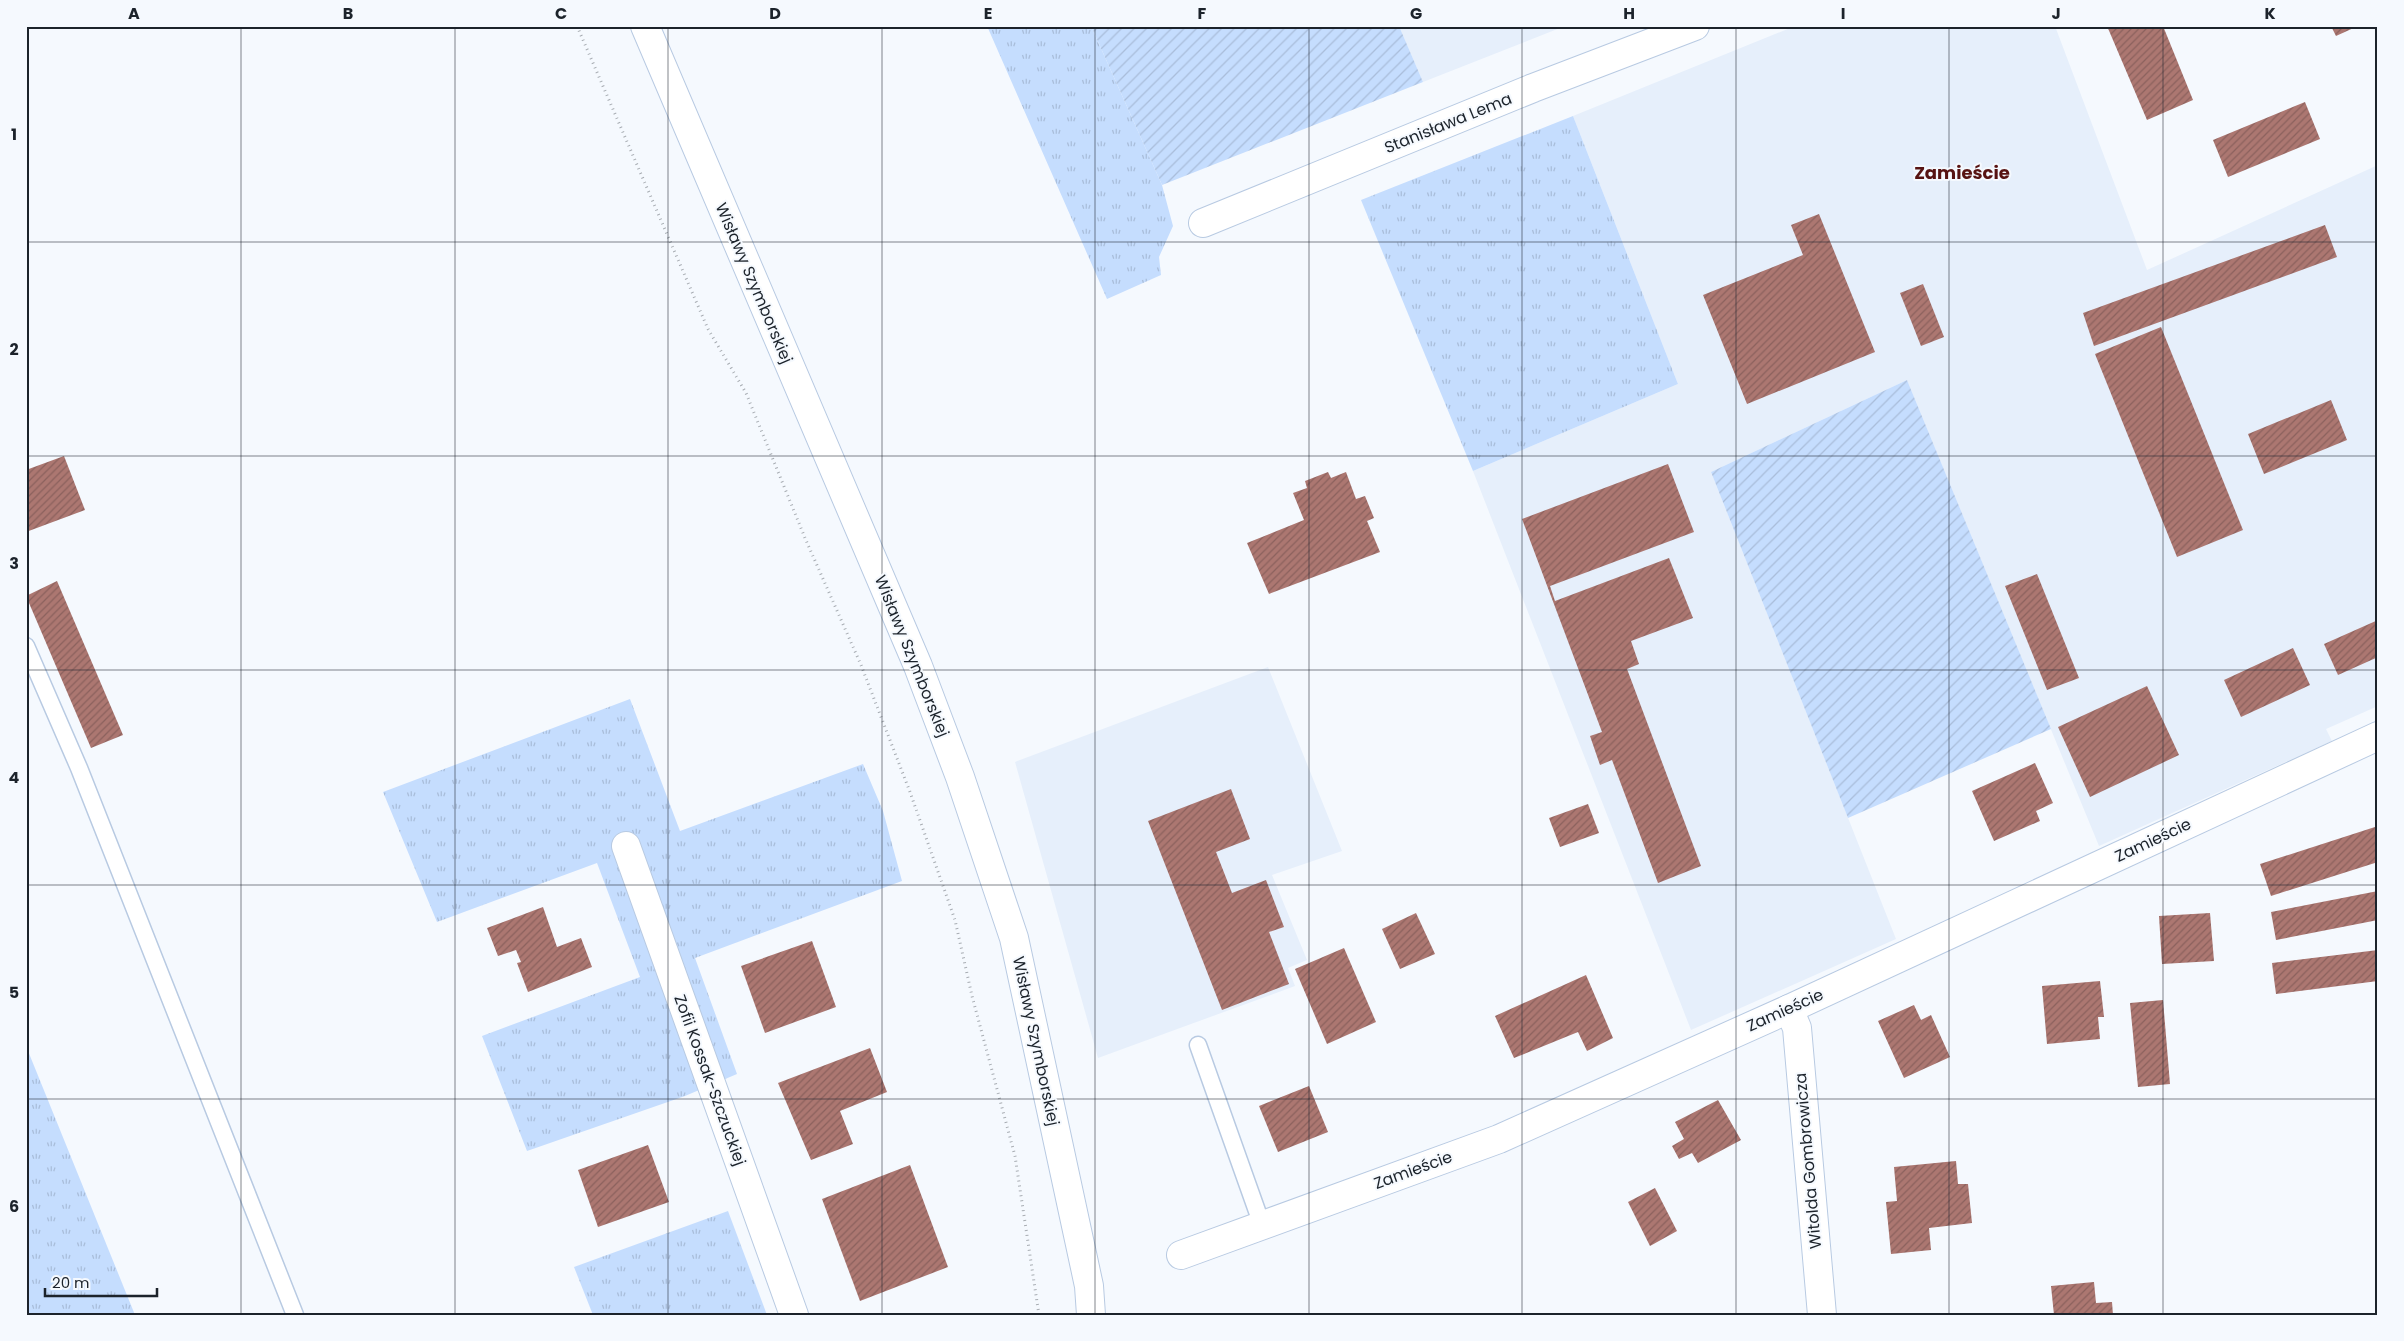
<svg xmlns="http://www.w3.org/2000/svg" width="2404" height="1341" font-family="Poppins,sans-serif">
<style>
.built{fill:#e6effb}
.grass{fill:url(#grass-tufts)}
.garden{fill:url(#garden-furrows)}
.building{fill:url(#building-hatch)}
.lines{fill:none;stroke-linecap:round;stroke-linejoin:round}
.service-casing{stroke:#b8cae2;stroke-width:19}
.minor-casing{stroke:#b8cae2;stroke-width:30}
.secondary-casing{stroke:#b8cae2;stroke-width:30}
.path{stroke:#a8adb3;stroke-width:3;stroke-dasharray:1 4;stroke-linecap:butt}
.service{stroke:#fff;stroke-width:16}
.minor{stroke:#fff;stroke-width:28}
.secondary{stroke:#fff;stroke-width:28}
.grid{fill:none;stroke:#1c232b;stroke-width:1;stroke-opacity:0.55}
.labels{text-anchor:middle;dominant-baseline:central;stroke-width:4;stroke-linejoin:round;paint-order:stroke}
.street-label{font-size:16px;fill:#1c232b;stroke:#f5f9fe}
.neighbourhood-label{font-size:18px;font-weight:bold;fill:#571312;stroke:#f5f9fe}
.neatline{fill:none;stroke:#1c232b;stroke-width:2}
.grid-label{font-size:16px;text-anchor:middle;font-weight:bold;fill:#1c232b}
</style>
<defs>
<pattern id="grass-tufts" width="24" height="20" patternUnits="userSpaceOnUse" patternTransform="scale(1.25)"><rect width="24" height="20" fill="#c5ddfe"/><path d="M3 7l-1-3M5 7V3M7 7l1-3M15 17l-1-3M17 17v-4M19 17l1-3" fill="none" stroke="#a9bdda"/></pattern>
<pattern id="garden-furrows" width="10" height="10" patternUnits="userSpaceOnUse" patternTransform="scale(1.25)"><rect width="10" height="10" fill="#c5ddfe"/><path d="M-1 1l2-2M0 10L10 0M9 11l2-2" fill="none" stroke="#a9bdda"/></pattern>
<pattern id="building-hatch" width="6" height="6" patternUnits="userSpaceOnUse" patternTransform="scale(1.25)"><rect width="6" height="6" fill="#ac7771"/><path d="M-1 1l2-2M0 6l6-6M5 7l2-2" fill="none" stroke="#8b615d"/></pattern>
</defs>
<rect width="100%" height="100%" fill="#f5f9fe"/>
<g class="built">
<path d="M1399,26H1565L1423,82Z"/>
<path d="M1795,26H2055L2147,270L2378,165V706L2326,729L2332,741L2099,846L1907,380L1711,472L1896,939L1691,1030L1473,471L1678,384L1573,116Z"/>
<path d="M1268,667L1342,851L1272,875L1307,960L1288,968L1295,986L1098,1058L1015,762Z"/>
</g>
<g class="grass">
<path d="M987,26H1091L1162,185L1173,226L1159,257L1161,275L1107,299Z"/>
<path d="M1573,116L1678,384L1473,471L1361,200Z"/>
<path d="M630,699L680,831L863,764L883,811L902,881L695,958L737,1074L685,1096L527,1151L482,1036L640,977L597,863L437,922L383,792Z"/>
<path d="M26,1046L135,1315H26Z"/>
<path d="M728,1211L767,1315H593L574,1267Z"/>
</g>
<g class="garden">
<path d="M1091,26H1399L1423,82L1162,185Z"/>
<path d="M1907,380L2051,729L1848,818L1711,472Z"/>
</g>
<g class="building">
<path d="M2107,26H2163L2193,100L2147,120Z"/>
<path d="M2331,26H2358L2336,36Z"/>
<path d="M2305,102L2320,139L2228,177L2213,140Z"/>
<path d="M1819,214L1875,352L1747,404L1703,295L1803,255L1791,225Z"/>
<path d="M2325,225L2337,257L2094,346L2083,313Z"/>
<path d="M1923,284L1944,337L1921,346L1900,293Z"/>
<path d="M2161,327L2243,530L2177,557L2095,354Z"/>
<path d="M2331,400L2347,440L2264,474L2248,434Z"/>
<path d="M64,456L85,510L26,532V470Z"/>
<path d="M1668,464L1694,532L1550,586L1555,601L1669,558L1693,618L1631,641L1639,664L1627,669L1701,866L1658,883L1612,760L1600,765L1590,736L1602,732L1522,519Z"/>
<path d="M1328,472L1331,478L1346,472L1356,499L1365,496L1374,518L1367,521L1380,552L1269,594L1247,543L1304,520L1293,493L1307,488L1305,481Z"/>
<path d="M2037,574L2079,678L2047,690L2005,586Z"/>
<path d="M57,581L123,735L91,748L26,596Z"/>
<path d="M2378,620V657L2338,675L2324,644Z"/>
<path d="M2293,648L2310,685L2241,717L2224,680Z"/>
<path d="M2147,686L2179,755L2090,797L2058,727Z"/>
<path d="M2035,763L2053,803L2036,811L2040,821L1994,841L1972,791Z"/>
<path d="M1231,789L1250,839L1216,852L1232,893L1266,880L1284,927L1269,932L1289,984L1222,1010L1148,821Z"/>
<path d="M1588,804L1599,833L1560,847L1549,818Z"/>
<path d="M2378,826V862L2271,896L2260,864Z"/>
<path d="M2378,891V920L2276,940L2271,912Z"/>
<path d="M543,907L557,947L581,938L592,967L528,992L517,963L521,962L516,950L498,956L487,928Z"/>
<path d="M1416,913L1435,954L1400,969L1382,929Z"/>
<path d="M2210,913L2214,961L2162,964L2159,916Z"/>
<path d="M812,941L836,1007L765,1033L741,966Z"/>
<path d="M1344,948L1376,1022L1327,1044L1295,969Z"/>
<path d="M2378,950V981L2276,994L2272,963Z"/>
<path d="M1586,975L1613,1038L1587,1051L1578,1032L1514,1058L1495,1016Z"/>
<path d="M2100,981L2104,1017H2098L2100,1039L2047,1044L2042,986Z"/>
<path d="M2163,1000L2170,1084L2138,1087L2130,1003Z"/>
<path d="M1914,1005L1921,1020L1931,1015L1950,1057L1904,1078L1878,1021Z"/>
<path d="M870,1048L887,1092L840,1111L853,1144L811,1160L778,1083Z"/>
<path d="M1309,1086L1328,1132L1278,1152L1259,1106Z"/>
<path d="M1718,1100L1741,1140L1698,1163L1692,1153L1679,1159L1672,1146L1684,1139L1675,1122Z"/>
<path d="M648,1145L669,1202L598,1227L578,1170Z"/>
<path d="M1956,1161L1958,1184H1968L1972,1223L1929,1228L1931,1250L1891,1254L1886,1202L1897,1201L1894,1167Z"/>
<path d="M910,1165L948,1267L860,1301L822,1199Z"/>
<path d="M1655,1188L1677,1231L1650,1246L1628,1202Z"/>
<path d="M2094,1282L2096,1303L2112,1302L2113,1315H2054L2051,1286Z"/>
</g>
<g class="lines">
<g class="service-casing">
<g id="service">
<path d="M26,646L79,768L295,1315"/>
<path d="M1198,1045L1262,1225"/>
</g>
</g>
<g class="minor-casing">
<g id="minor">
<path d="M1203,223L1533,88L1695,26"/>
<path d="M626,846L794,1315"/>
<path d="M1789,1009L1797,1028L1822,1315"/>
<path d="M1181,1255L1499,1139L1789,1009L2378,736"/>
</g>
</g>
<g class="secondary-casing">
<path id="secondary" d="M645,26L918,666L960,777L1014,938L1089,1286L1091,1315"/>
</g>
<path class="path" d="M577,26L708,329L746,393L805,538L861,665L910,792L955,920L972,996L1015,1156L1039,1315"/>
<use href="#service" class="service"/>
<use href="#minor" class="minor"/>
<use href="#secondary" class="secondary"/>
</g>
<path class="grid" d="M241,26V1315M455,26V1315M668,26V1315M882,26V1315M1095,26V1315M1309,26V1315M1522,26V1315M1736,26V1315M1949,26V1315M2163,26V1315M26,242H2378M26,456H2378M26,670H2378M26,885H2378M26,1099H2378"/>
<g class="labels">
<g class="street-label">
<text transform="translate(1448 123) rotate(-22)">Stanisława Lema</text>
<text transform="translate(754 283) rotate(67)">Wisławy Szymborskiej</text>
<text transform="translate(912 656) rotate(68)">Wisławy Szymborskiej</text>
<text transform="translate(2153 840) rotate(-25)">Zamieście</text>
<text transform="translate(1785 1010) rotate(-24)">Zamieście</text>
<text transform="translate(1036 1041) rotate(78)">Wisławy Szymborskiej</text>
<text transform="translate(710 1080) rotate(70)">Zofii Kossak-Szczuckiej</text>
<text transform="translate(1808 1161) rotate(-95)">Witolda Gombrowicza</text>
<text transform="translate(1413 1170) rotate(-20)">Zamieście</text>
</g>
<g class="neighbourhood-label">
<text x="1962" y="172">Zamieście</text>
</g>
</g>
<rect width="2404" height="1341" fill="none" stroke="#f5f9fe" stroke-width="55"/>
<path d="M45 1288v8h112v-8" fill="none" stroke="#1c232b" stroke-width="2.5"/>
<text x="52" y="1288" font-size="15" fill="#1c232b" stroke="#f5f9fe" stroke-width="4" paint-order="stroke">20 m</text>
<rect x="28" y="28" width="2348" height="1286" class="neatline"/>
<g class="grid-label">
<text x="134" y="19">A</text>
<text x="348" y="19">B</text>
<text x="561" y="19">C</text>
<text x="775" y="19">D</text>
<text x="988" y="19">E</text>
<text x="1202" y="19">F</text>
<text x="1416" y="19">G</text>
<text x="1629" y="19">H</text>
<text x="1843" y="19">I</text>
<text x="2056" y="19">J</text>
<text x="2270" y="19">K</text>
<text x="14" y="140">1</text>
<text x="14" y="355">2</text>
<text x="14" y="569">3</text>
<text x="14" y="783">4</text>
<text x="14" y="998">5</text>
<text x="14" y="1212">6</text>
</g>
</svg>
